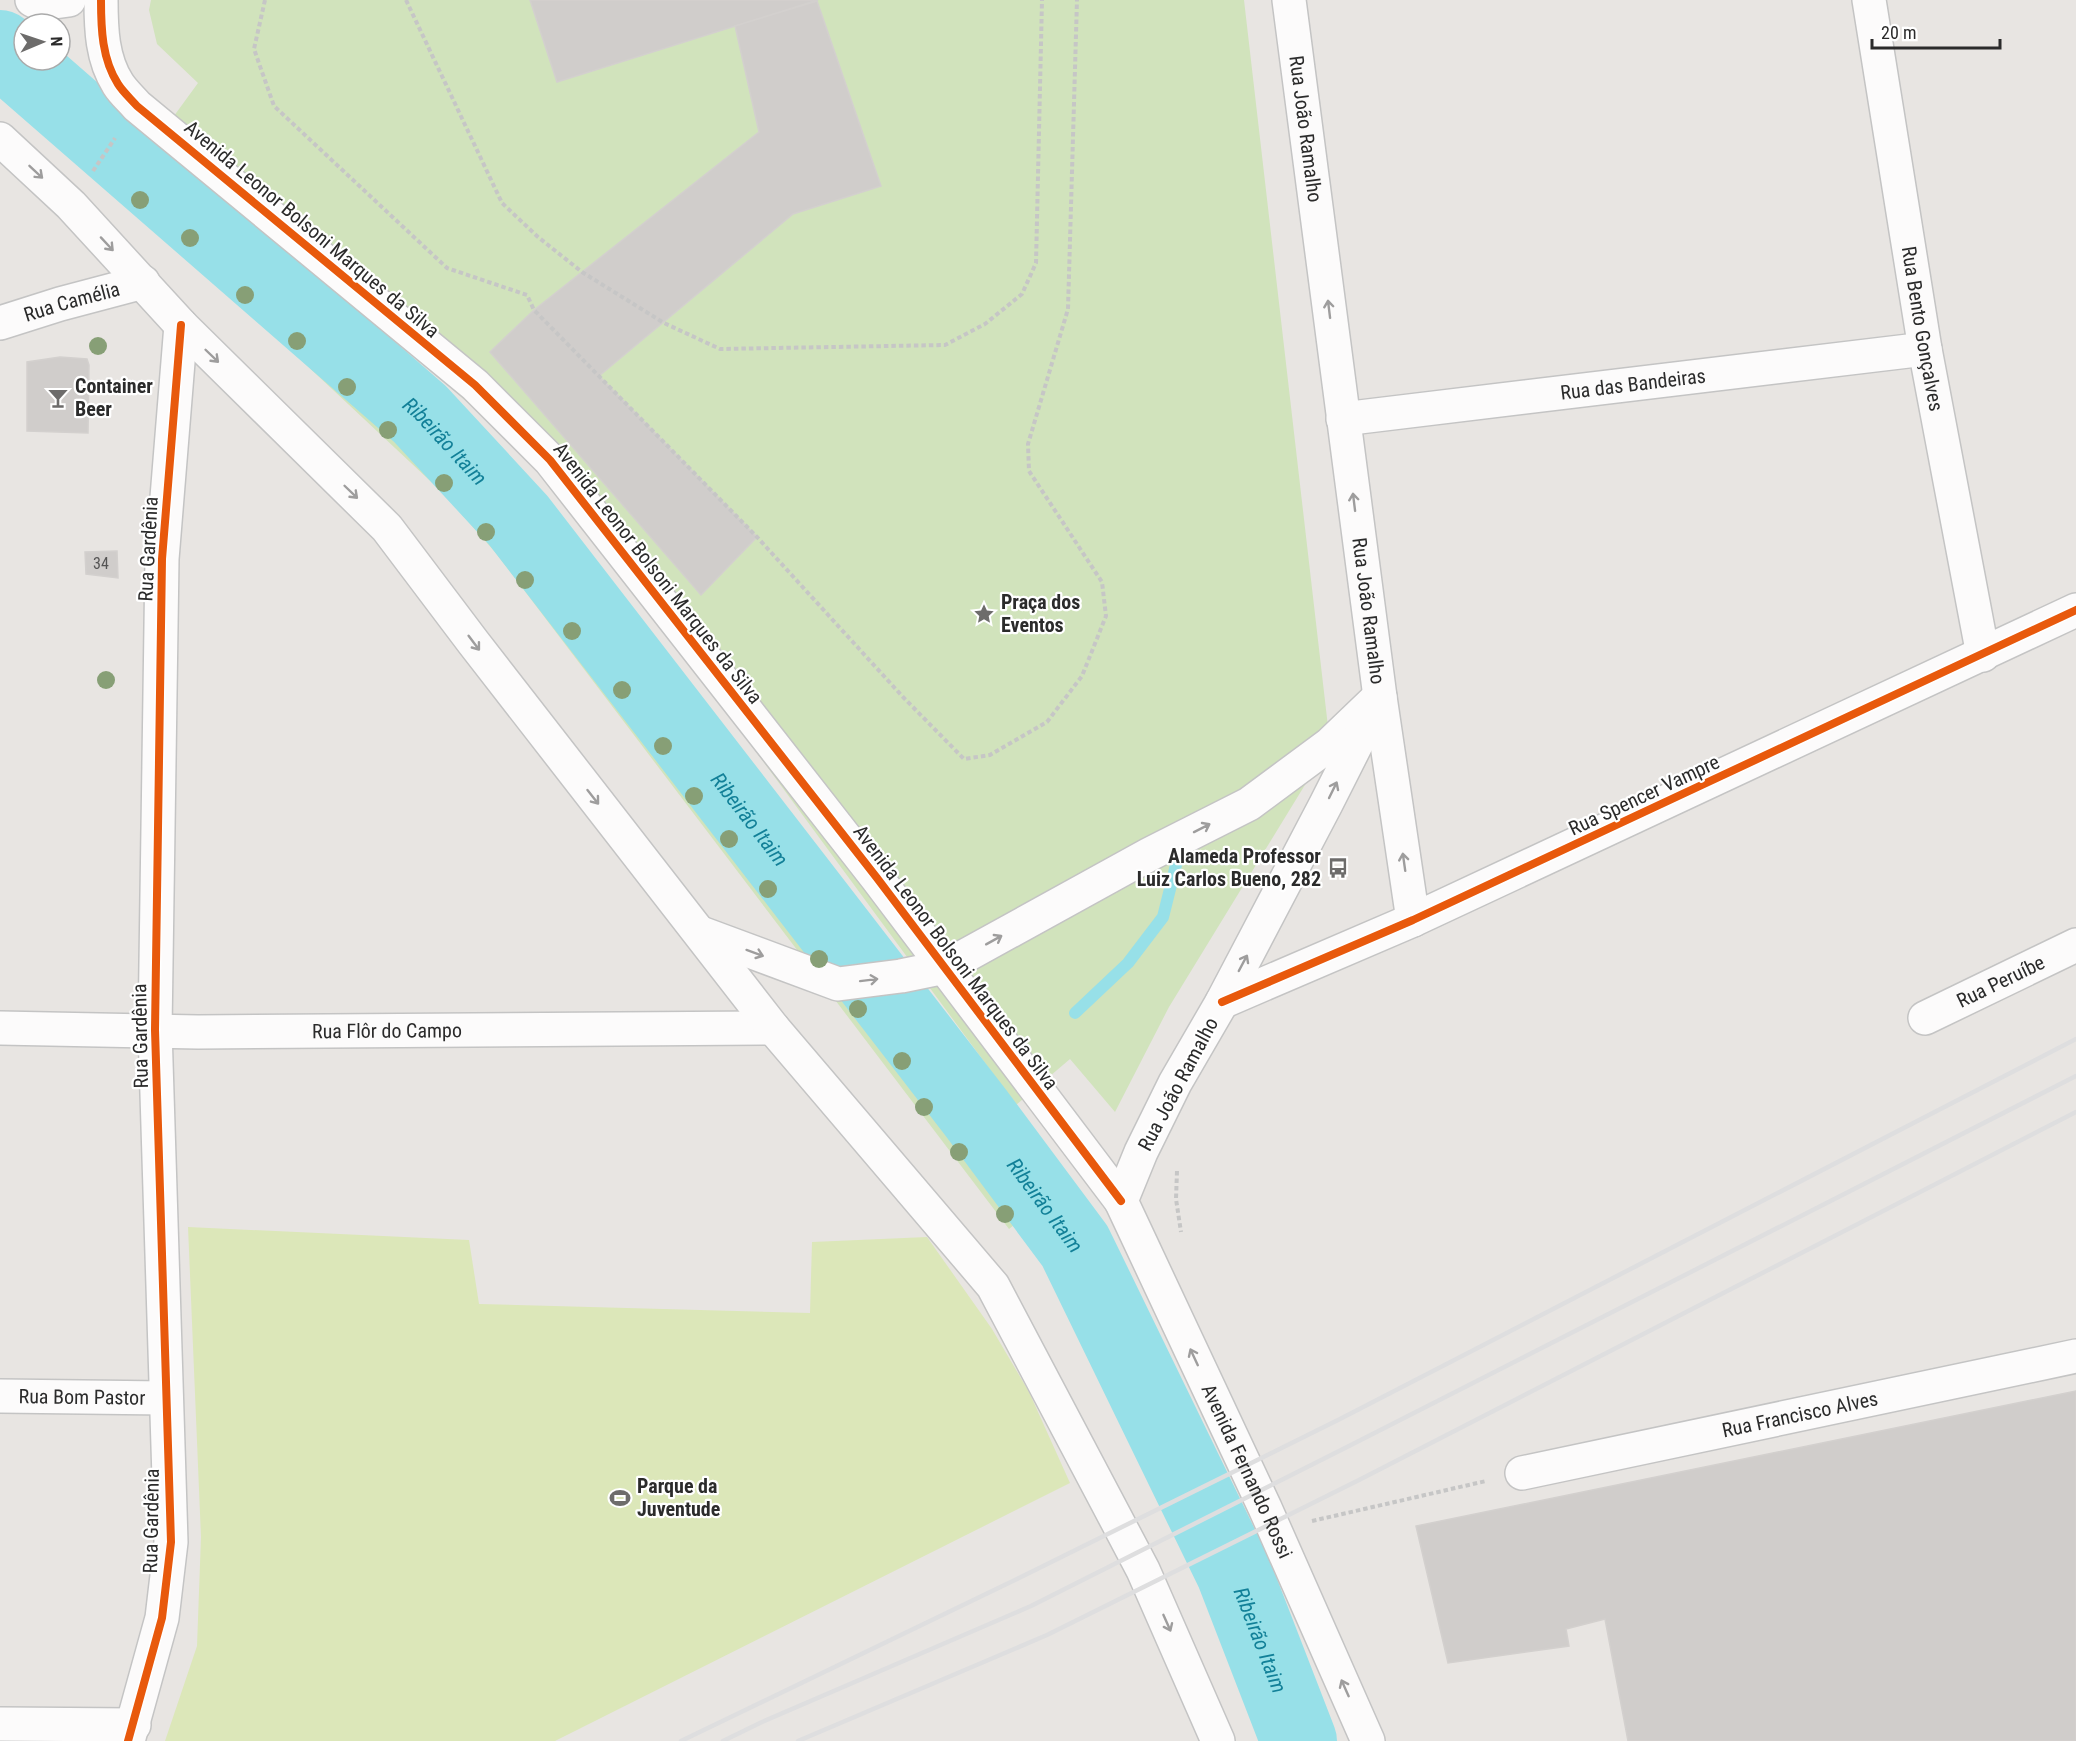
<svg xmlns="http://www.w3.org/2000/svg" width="2076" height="1741" font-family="'Roboto Condensed',sans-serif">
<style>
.green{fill:#d1e3bc}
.pitch{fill:#dce7b9}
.water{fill:#97e0e8}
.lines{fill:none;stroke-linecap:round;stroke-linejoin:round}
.stream{stroke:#97e0e8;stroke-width:12}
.river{stroke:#97e0e8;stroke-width:76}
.building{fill:#d0cdcb;stroke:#d3d0ce;stroke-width:1.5}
.minor-casing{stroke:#c4c4c4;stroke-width:36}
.tertiary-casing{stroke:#c4c4c4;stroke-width:36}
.secondary-casing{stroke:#c4c4c4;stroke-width:36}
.path{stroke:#c6c6c6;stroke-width:4;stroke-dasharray:4.5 3;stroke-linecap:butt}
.minor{stroke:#fcfbfb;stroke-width:33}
.tertiary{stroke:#fcfbfb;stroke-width:33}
.secondary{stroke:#fcfbfb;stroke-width:33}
.rail{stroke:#dededf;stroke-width:4.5}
.cycleway-casing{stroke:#fff;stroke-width:11}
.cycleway{stroke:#e8590c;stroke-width:8}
.tree{fill:#879f76}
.oneway{stroke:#9e9d9d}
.labels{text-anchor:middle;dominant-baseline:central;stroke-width:4.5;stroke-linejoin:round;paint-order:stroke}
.number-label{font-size:16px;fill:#555454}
.street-label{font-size:20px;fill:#2b2b2b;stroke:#fff}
.poi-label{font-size:20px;font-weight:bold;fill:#2b2b2b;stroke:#fff;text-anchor:start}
.water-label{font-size:21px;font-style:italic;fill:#128098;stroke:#fff}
</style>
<rect width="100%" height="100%" fill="#e8e5e2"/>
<g class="green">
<path d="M151,0H1244L1330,744L1169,1007L1115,1112L1070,1059L1016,1105L559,484L163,131L198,83L157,44L149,10Z"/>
<path d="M111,159L455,472L494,516L851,997L1020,1220L1009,1229L495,552L442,492L99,171Z"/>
</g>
<path class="pitch" d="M188,1227L469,1240L479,1304L810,1313L812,1242L927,1237L992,1329L1029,1392L1070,1483L555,1741H165L197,1646L201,1537Z"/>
<path class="water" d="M1257,1562L1331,1741H1263L1202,1585Z"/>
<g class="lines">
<path class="stream" d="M1075,1013L1128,963L1163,917L1178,857"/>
<path class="river" id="s1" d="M0,48L420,414L518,520L976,1113L1075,1246L1234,1573L1299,1741"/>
</g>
<g class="building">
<path d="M530,0H818L557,82Z"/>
<path d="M817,1L881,186L793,214L599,376L757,537L701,595L490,352L534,310L759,132L735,26Z"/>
<path d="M60,357L87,359L89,365L88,433L27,431V362Z"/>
<path d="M117,551L118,578L86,574L85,552Z"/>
<path d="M2076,1391V1741H1628L1605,1619L1566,1629L1569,1646L1448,1663L1416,1526Z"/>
</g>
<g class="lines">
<g class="minor-casing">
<g id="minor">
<path d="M101,0C101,29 102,59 118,84C123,92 131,99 137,106L475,385L550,460L877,878L1121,1201"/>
<path id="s2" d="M1869,0L1925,349L1983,655"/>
<path id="s3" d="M0,323L60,304L143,282"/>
<path id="s4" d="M1343,419L1925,349"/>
<path d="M1380,697L1413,920"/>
<path d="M701,933L838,984L901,976L945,967L1150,854L1249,804L1330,744L1378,698"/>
<path d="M1222,1002L1413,920L2076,610"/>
<path id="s5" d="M1925,1018L2076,945"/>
<path id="s6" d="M0,1028L198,1032L773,1028"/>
<path id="s7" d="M0,1396L166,1398"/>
<path id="s8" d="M1522,1473L2076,1356"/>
<path d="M0,1724L134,1725"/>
</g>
</g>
<g class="tertiary-casing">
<path id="tertiary" d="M128,1741L162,1618L171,1542L155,1030L162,559L181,325"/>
</g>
<g class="secondary-casing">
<g id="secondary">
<path d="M32,0L40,4L69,0"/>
<path id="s9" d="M1289,0L1380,697L1326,804L1222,1002L1175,1083L1141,1152L1121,1201L1265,1508L1368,1741"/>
<path d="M0,139L71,205L181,325L387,528L473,642L773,1028L993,1286L1143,1570L1218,1741"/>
</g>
</g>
<g class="path">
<path d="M265,0L254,49L274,106L447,268L527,295L534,310L757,537L903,697L964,759L990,755L1047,722L1082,676L1106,616L1102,582L1029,471L1028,444L1068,309L1077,0"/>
<path d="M406,0L502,203L538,237L582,272L664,323L720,349L945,345L985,324L1022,294L1036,263L1042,0"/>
<path d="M93,171L115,138"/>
<path d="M1177,1171L1176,1199L1181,1232"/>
<path d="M1312,1521L1486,1481"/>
</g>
<use href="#minor" class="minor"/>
<use href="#tertiary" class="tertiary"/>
<use href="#secondary" class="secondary"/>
<g class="rail">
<path d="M681,1741L1017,1579L1340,1419L2076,1039"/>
<path d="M723,1741L762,1722L1031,1606L1349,1446L2076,1076"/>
<path d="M798,1741L1047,1635L1359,1480L2076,1112"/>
</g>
<g class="cycleway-casing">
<g id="cycleway">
<path d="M101,0C101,29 102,59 118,84C123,92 131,99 137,106L475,385L550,460L877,878L1121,1201"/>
<path d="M1222,1002L1413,920L2076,610"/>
<path d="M128,1741L162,1618L171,1542L155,1030L162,559L181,325"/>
</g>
</g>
<use href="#cycleway" class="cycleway"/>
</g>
<g class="tree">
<circle cx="140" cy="200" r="9"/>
<circle cx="190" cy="238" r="9"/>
<circle cx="245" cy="295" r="9"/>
<circle cx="297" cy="341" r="9"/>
<circle cx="98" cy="346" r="9"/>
<circle cx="347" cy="387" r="9"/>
<circle cx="388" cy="430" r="9"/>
<circle cx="444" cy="483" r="9"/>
<circle cx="486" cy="532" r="9"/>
<circle cx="525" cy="580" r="9"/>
<circle cx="572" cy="631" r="9"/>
<circle cx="106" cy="680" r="9"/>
<circle cx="622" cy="690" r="9"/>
<circle cx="663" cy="746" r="9"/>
<circle cx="694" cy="796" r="9"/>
<circle cx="729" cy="839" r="9"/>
<circle cx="768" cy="889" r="9"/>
<circle cx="819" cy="959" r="9"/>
<circle cx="858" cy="1009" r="9"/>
<circle cx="902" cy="1061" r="9"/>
<circle cx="924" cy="1107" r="9"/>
<circle cx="959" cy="1152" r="9"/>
<circle cx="1005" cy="1214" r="9"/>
</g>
<defs><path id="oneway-shaft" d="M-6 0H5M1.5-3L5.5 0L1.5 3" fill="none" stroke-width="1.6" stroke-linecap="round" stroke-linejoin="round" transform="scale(1.5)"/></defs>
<g class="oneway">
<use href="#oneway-shaft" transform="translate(36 172) rotate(43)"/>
<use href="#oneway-shaft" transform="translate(107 244) rotate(47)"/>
<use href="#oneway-shaft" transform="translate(1329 309) rotate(-97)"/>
<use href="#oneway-shaft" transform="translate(212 356) rotate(44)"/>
<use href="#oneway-shaft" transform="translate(351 492) rotate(44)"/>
<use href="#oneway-shaft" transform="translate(1354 502) rotate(-97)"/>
<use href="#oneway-shaft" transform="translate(474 643) rotate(53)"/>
<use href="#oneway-shaft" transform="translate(1333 790) rotate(-64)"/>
<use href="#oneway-shaft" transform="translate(593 797) rotate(52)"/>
<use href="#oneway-shaft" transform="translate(1202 828) rotate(-27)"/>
<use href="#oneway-shaft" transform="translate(1404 862) rotate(-98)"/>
<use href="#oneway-shaft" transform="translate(994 940) rotate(-29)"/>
<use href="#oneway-shaft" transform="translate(755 953) rotate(20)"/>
<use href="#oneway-shaft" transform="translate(1243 963) rotate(-62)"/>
<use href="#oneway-shaft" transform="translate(869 980) rotate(-7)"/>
<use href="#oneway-shaft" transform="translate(1194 1357) rotate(-115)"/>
<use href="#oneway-shaft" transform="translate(1167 1623) rotate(66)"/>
<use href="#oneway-shaft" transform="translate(1345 1688) rotate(-114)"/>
</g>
<defs>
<g id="bar-bare" transform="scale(1.62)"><path d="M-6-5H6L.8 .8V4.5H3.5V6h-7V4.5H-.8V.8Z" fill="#6d6c6b" stroke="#fff" stroke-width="2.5" paint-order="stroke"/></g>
<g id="sight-bare" transform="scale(1.62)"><path d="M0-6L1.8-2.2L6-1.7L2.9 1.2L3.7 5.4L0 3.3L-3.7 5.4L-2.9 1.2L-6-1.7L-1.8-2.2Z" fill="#6d6c6b" stroke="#fff" stroke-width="2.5" paint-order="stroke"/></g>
<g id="bus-bare" transform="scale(1.62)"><path d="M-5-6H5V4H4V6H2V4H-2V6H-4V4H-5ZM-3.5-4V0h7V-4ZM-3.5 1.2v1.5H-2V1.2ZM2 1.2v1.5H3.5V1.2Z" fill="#6d6c6b" stroke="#fff" stroke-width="2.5" paint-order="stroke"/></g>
<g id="stadium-bare" transform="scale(1.62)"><path d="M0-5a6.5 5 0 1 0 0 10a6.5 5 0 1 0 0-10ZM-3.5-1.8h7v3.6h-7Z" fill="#6d6c6b" stroke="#fff" stroke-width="2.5" paint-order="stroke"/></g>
</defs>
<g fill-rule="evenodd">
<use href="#bar-bare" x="58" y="398"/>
<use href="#sight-bare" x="984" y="614"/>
<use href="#bus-bare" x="1338" y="868"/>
<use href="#stadium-bare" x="620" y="1498"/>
</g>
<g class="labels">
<g class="number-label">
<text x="101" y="563">34</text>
</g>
<g class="street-label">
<text stroke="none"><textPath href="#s9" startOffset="130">Rua João Ramalho</textPath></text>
<text transform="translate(312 229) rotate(40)">Avenida Leonor Bolsoni Marques da Silva</text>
<text stroke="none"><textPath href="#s3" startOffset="75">Rua Camélia</textPath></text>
<text stroke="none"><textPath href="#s2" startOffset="333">Rua Bento Gonçalves</textPath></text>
<text stroke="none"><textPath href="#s4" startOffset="292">Rua das Bandeiras</textPath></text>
<text transform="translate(148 549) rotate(-87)">Rua Gardênia</text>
<text transform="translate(658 573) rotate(52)">Avenida Leonor Bolsoni Marques da Silva</text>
<text stroke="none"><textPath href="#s9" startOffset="616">Rua João Ramalho</textPath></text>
<text transform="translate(1644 795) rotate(-25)">Rua Spencer Vampre</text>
<text transform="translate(956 957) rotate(53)">Avenida Leonor Bolsoni Marques da Silva</text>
<text stroke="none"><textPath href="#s5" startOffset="84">Rua Peruíbe</textPath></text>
<text stroke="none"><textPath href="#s6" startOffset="387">Rua Flôr do Campo</textPath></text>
<text transform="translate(140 1036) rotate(-91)">Rua Gardênia</text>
<text transform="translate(1178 1084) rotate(-62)">Rua João Ramalho</text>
<text stroke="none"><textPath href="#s7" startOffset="82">Rua Bom Pastor</textPath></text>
<text stroke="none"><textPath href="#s8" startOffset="284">Rua Francisco Alves</textPath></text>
<text stroke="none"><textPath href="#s9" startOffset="1568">Avenida Fernando Rossi</textPath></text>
<text transform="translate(151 1521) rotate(-89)">Rua Gardênia</text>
</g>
<g class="poi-label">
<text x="75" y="386">Container<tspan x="75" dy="23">Beer</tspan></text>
<text x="1001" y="602">Praça dos<tspan x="1001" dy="23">Eventos</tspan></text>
<text x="1321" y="856" text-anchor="end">Alameda Professor<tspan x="1321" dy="23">Luiz Carlos Bueno, 282</tspan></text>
<text x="637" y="1486">Parque da<tspan x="637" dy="23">Juventude</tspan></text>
</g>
<g class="water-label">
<text stroke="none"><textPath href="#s1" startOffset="594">Ribeirão Itaim</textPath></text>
<text stroke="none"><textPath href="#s1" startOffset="1080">Ribeirão Itaim</textPath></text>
<text stroke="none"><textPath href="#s1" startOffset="1566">Ribeirão Itaim</textPath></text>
<text stroke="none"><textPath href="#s1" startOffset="2052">Ribeirão Itaim</textPath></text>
</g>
</g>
<g transform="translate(42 42) rotate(88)"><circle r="28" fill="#ffffff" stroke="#aaaaaa" stroke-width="1.5"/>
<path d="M0-4.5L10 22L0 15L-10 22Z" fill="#6d6c6b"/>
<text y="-9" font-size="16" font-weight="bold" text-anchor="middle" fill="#2b2b2b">N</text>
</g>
<path d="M1872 39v9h128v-9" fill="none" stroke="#2b2b2b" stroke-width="3"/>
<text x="1881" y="39" font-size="18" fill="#2b2b2b" stroke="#ffffff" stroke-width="4.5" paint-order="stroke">20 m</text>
</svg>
